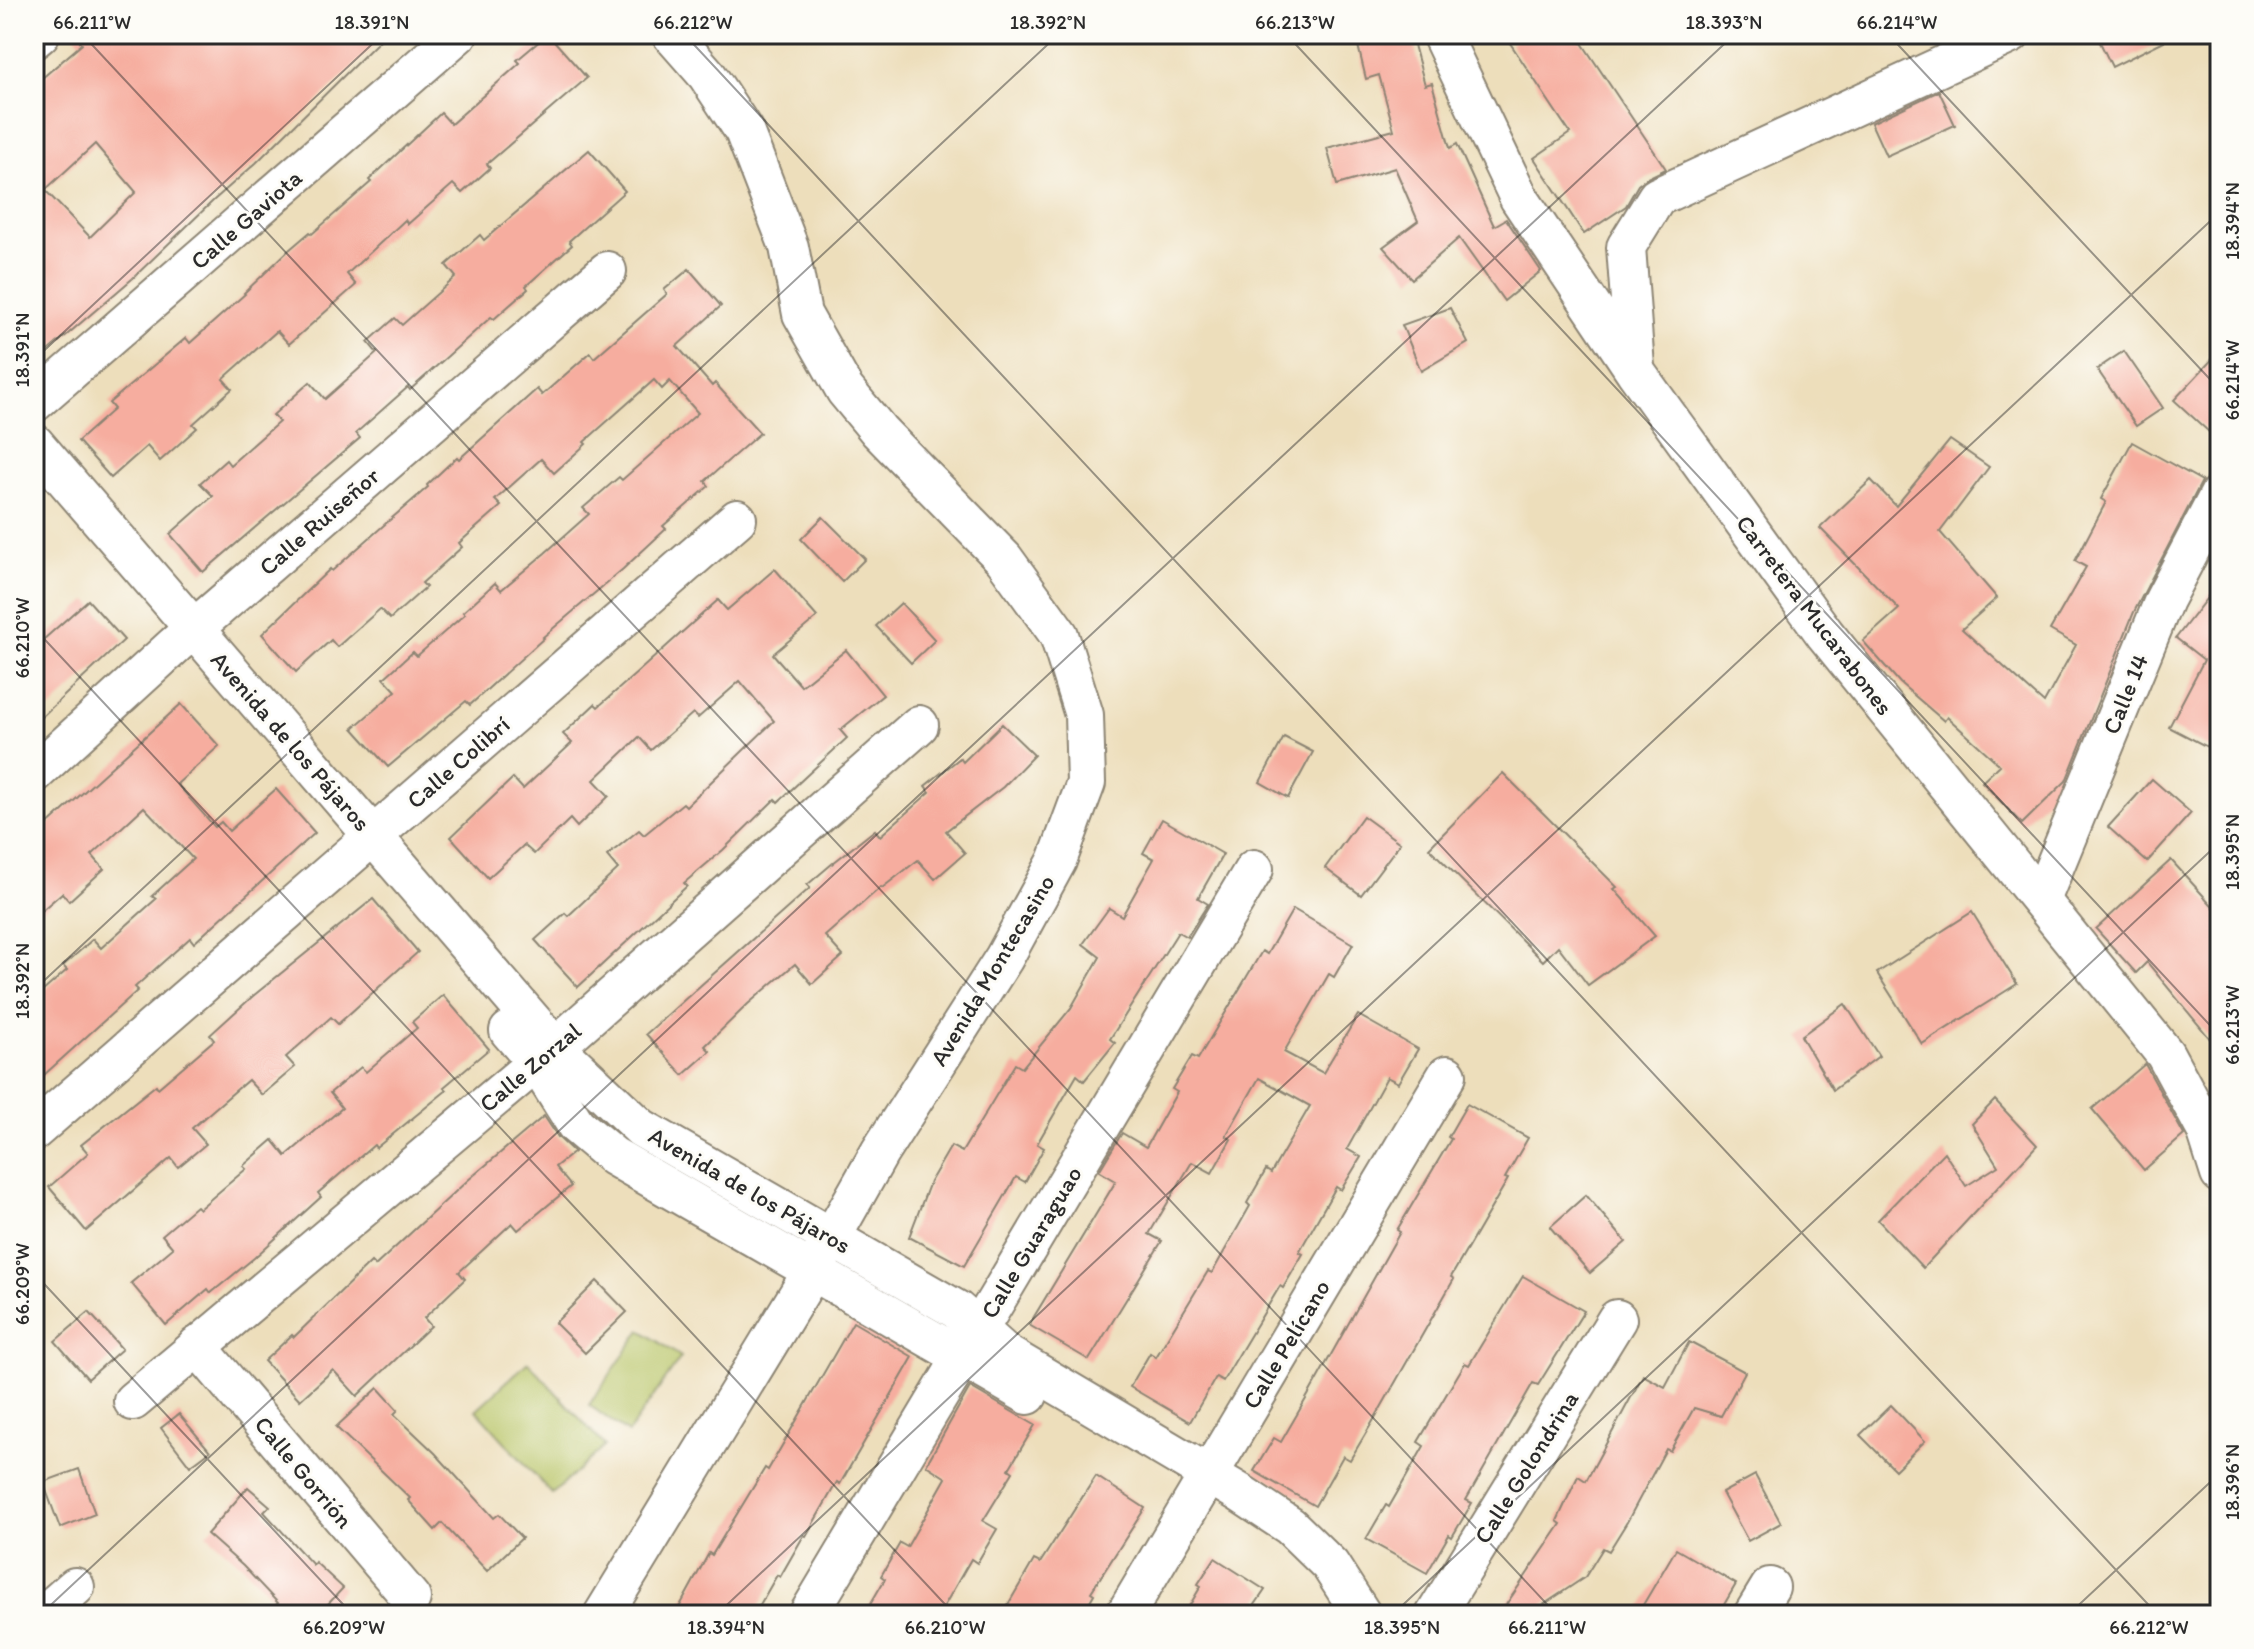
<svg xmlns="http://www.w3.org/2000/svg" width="2254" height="1649" font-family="Itim,sans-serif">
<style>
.green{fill:#b8c466;stroke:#727848;stroke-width:2}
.building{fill:#f6ad9f;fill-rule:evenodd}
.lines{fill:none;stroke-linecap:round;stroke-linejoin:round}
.minor-casing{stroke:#8c8473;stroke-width:42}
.minor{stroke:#fff;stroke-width:38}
.ticks{fill:none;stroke:#2b2b2b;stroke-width:2;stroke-opacity:0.45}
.labels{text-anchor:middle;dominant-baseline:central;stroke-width:6;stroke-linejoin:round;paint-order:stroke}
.street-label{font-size:24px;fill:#2b2b2b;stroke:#fdfcf7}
.neatline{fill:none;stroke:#2b2b2b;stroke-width:3}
.ticks-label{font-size:20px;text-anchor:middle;fill:#2b2b2b}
</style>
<rect width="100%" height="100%" fill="#fdfcf7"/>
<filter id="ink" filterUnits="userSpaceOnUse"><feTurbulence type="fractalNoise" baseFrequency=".0125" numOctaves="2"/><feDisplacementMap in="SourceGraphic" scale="16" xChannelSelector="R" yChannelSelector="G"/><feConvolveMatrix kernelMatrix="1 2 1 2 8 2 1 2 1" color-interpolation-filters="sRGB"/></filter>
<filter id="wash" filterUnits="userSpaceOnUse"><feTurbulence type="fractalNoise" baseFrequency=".006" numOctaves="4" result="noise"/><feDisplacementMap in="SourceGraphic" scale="32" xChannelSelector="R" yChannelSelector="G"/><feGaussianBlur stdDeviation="1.8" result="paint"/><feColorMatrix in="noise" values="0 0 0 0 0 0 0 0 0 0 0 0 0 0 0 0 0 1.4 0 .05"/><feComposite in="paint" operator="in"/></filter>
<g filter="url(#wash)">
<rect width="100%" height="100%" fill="#eddebb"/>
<g class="green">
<path d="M641,1330L681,1357L628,1433L589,1405Z"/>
<path d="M528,1362L605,1446L552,1494L476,1410Z"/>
</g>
<g id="blocks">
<g class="building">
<path d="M74,34H386L256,163L214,200L132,279L34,363V85L82,44ZM95,144L136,192L90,237L45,190Z"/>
<path d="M548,34L587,78L487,164L490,168L462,193L453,184L408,224L405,220L347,274L356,285L289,344L277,331L223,379L232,389L193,424L197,428L160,461L147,446L111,478L78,441L114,409L109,403L186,338L190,343L245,294L244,293L289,250L310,232L312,234L371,182L369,180L441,113L451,124L520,63L517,60Z"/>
<path d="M1369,34H1411L1425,85L1432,83L1450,148L1457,144L1494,226L1506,219L1541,271L1504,301L1459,238L1412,279L1383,247L1418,221L1395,168L1337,185L1327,148L1394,130L1379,75L1366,79L1356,37Z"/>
<path d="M1524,34H1576L1666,169L1647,178L1638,185L1626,206L1584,234L1534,158L1570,133L1510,43Z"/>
<path d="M2096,34H2178L2112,67Z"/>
<path d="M1939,91L1955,125L1886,156L1871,123Z"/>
<path d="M589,150L625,191L569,241L572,245L526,286L528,289L494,319L491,317L410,390L408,387L356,433L360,438L203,572L170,534L213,496L200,483L226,460L230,465L279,422L273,415L310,382L325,399L377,353L368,342L395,318L402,325L456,277L446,265L480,235L484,240Z"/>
<path d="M689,269L721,306L677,346L712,386L715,383L760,433L705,481L709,486L663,526L666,529L623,569L543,637L544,638L470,705L466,701L388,767L353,728L396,691L384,678L413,652L417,656L465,614L463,612L495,583L501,590L545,553L589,514L583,508L619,477L622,480L698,413L670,381L662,389L654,380L584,442L586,444L554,473L541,459L495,500L501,506L459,543L462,547L422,583L426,587L390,619L380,609L337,647L331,640L296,672L262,634L330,569L332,571L392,518L428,487L427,485L457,457L459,459L537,389L542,395L590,353L594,358L667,294L664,290Z"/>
<path d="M1450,308L1468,343L1421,371L1402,325Z"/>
<path d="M2124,351L2163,408L2136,426L2097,369Z"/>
<path d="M2220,351V442L2174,400Z"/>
<path d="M1950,440L1989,467L1940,532L1997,598L1962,629L2044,703L2076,645L2050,630L2086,567L2075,561L2106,502L2101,499L2132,442L2202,481L2134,612L2066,781L2022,824L1982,782L2000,765L1947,717L1944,721L1900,683L1863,641L1899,609L1820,528L1871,480L1896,506Z"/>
<path d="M823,517L865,559L842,582L801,539Z"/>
<path d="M775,569L817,617L773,654L801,686L846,650L883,695L840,730L847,738L778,802L775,799L723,850L684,883L687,886L578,987L535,940L565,913L568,916L618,869L607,856L639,830L644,835L683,803L686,806L774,721L740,681L698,718L693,713L651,750L639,737L594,780L609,796L577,827L570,819L534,854L524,845L488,878L451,837L513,778L523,789L572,743L563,734L595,704L598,707L639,671L718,600L727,610Z"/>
<path d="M2220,581V736L2213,750L2169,727L2204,660L2176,638Z"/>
<path d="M88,600L124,640L34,724V648Z"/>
<path d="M901,603L935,640L911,663L876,626Z"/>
<path d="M181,704L219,746L177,784L215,827L221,822L229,831L276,789L315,833L194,943L190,938L135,987L138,990L34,1084V999L67,970L63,966L93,939L101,948L156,899L152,896L193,859L144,807L92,855L104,869L69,901L62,893L34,917V837Z"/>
<path d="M1002,724L1034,755L1003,787L946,831L965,853L935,879L918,860L882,888L881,887L825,936L843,956L812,984L795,964L748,1004L705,1046L710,1051L683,1075L646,1034L810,888L807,885L833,863L875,830L880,836L930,792L925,786L960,758L963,762Z"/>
<path d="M1284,737L1313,752L1288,798L1260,782Z"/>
<path d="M1503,773L1617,887L1614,889L1655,936L1588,985L1558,946L1543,961L1429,848Z"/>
<path d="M2152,779L2191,813L2147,862L2108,827Z"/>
<path d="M1363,816L1400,843L1361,895L1325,868Z"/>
<path d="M1162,819L1223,854L1198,898L1208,904L1187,937L1178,932L1110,1039L1115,1043L1084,1081L1077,1075L1037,1144L1044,1148L1025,1182L1016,1177L964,1266L909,1237L930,1182L951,1146L962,1152L1015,1064L1022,1068L1071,1008L1100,957L1083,944L1109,908L1122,916L1154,859L1143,853Z"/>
<path d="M2171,860L2220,914V1051L2147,962L2136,973L2096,929Z"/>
<path d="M373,899L418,952L338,1024L331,1017L286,1057L295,1067L262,1095L248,1080L192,1128L206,1144L178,1167L171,1158L86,1231L49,1187L88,1153L81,1145L156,1085L158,1088L214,1040L210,1035L253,996Z"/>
<path d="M1293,909L1353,944L1334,977L1329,974L1284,1052L1323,1073L1358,1015L1418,1049L1398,1083L1387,1077L1347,1149L1361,1157L1341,1190L1336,1187L1299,1252L1303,1254L1283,1288L1280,1286L1223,1381L1216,1377L1190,1422L1130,1387L1150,1353L1156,1357L1208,1271L1212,1273L1250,1206L1247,1203L1266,1170L1271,1173L1310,1106L1259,1078L1226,1136L1231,1139L1212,1173L1192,1162L1149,1234L1162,1241L1089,1360L1029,1325L1116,1181L1099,1171L1122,1133L1146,1147L1177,1092L1172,1089L1192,1056L1198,1059L1262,951L1267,954Z"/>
<path d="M1972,912L2017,984L1922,1044L1877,973Z"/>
<path d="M443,995L489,1049L444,1087L447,1090L376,1148L374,1145L318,1193L321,1197L254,1258L211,1293L208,1289L166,1325L131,1283L173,1248L162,1235L196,1206L199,1209L246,1169L243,1166L273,1140L286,1156L342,1108L330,1093L361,1067L366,1072L417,1028L412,1022Z"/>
<path d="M1845,1004L1879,1056L1833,1090L1801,1036Z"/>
<path d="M2145,1064L2184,1135L2144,1170L2092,1109Z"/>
<path d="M1995,1100L2037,1145L1923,1268L1878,1220L1944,1152L1966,1186L1998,1166L1972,1124Z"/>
<path d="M1467,1104L1528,1138L1505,1178L1508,1179L1451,1277L1454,1279L1379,1411L1350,1460L1343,1456L1315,1506L1254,1471L1274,1438L1281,1442L1310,1392L1400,1232L1397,1230L1451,1139L1448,1137Z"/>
<path d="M544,1116L558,1137L574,1152L555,1167L571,1186L518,1230L512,1223L459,1272L465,1279L424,1318L431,1326L357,1396L333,1370L300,1400L264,1361L292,1335L294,1337L371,1262L375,1266L467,1181Z"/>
<path d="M1586,1195L1626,1242L1590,1273L1550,1227Z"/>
<path d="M1523,1276L1584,1311L1538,1385L1533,1383L1466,1500L1472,1503L1452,1537L1449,1535L1427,1573L1366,1539L1386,1505L1389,1507L1424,1446L1418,1442L1465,1363L1469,1365Z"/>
<path d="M597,1281L627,1312L585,1353L555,1323Z"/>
<path d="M89,1312L122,1349L88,1379L55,1341Z"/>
<path d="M853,1322L913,1357L840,1484L837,1482L806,1536L804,1535L780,1577L777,1575L754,1615H675L709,1553L712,1555L765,1468L768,1470Z"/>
<path d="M1689,1342L1745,1372L1721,1416L1694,1408L1670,1451L1666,1449L1627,1522L1609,1551L1603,1548L1585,1577L1543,1605L1556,1615H1499L1561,1524L1557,1521L1578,1476L1586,1481L1643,1375L1665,1387Z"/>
<path d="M970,1387L1035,1425L1009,1469L1013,1472L983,1521L997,1529L977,1563L971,1559L939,1615H864L885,1579L881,1576L900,1543L907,1547L946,1478L926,1465Z"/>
<path d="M378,1388L398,1410L394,1414L435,1453L494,1518L499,1514L522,1538L487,1571L442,1523L435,1530L408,1500L410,1498L336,1427Z"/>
<path d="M1891,1405L1925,1441L1895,1470L1860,1435Z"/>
<path d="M179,1414L210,1451L190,1466L161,1428Z"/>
<path d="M79,1469L95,1514L60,1528L43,1482Z"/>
<path d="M1755,1475L1781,1523L1748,1541L1722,1493Z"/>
<path d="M1096,1476L1145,1508L1091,1592L1094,1594L1082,1615H1002L1034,1560L1040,1563Z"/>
<path d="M248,1487L270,1506L264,1512L313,1565L315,1562L343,1588L318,1615H267L278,1603L243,1566L207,1534Z"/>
<path d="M1676,1549L1736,1584L1718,1615H1637Z"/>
<path d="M1215,1558L1265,1590L1248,1615H1184L1201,1586L1198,1584Z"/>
</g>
</g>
</g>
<g filter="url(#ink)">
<use href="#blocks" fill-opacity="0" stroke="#8c8473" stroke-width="2"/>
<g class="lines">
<g class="minor-casing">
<g id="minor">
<path d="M1441,34L1519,198L1635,371L1825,634L2165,1054L2206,1130L2220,1174"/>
<path d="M34,39L40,34"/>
<path d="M1635,367L1626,247L1657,197L2011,34"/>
<path d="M34,403L458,34"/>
<path d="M34,443L555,1047L641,1128L957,1310L1006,1354L1240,1493L1290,1526L1330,1565L1362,1615"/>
<path d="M34,774L175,645L607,271"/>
<path d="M2041,900L2164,600L2220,493"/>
<path d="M509,1031L537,1063L576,1125L613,1156L1028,1395"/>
<path d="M34,1131L737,519"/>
<path d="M197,1346L411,1598"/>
<path d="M133,1401L555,1047L919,725"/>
<path d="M43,1615L75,1587"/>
<path d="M603,1615L812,1272L880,1152L1004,958L1057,861L1086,783L1084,715L1059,635L1004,559L879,431L845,390L802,314L789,247L744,131L707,75L671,34"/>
<path d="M808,1615L1254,869"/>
<path d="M1125,1615L1447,1075"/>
<path d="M1435,1615L1617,1319"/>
<path d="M1753,1615L1770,1587"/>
</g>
</g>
<use href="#minor" class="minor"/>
</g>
</g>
<path class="ticks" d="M82,34L1557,1615M684,34L2158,1615M1286,34L2220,1036M1888,34L2220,390M34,360L383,34M34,628L955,1615M34,990L1059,34M34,1273L353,1615M40,1615L1735,34M716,1615L2220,212M1392,1615L2220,842M2068,1615L2220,1473"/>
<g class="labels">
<g class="street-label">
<text transform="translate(246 219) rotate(-41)">Calle Gaviota</text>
<text transform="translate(319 521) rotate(-41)">Calle Ruiseñor</text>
<text transform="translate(1815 615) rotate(53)">Carretera Mucarabones</text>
<text transform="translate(2125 694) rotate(-68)">Calle 14</text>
<text transform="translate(291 741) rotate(49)">Avenida de los Pájaros</text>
<text transform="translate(458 762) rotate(-41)">Calle Colibrí</text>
<text transform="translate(992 970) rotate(-59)">Avenida Montecasino</text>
<text transform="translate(530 1067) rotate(-40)">Calle Zorzal</text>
<text transform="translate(750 1190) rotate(30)">Avenida de los Pájaros</text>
<text transform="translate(1031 1242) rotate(-59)">Calle Guaraguao</text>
<text transform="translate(1286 1344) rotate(-59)">Calle Pelícano</text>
<text transform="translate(1526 1467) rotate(-58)">Calle Golondrina</text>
<text transform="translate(304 1472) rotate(50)">Calle Gorrión</text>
</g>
</g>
<rect width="2254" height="1649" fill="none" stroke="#fdfcf7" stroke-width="88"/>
<rect x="44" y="44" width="2166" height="1561" class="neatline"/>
<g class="ticks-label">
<text x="92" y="29">66.211°W</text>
<text x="372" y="29">18.391°N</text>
<text x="693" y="29">66.212°W</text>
<text x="1048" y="29">18.392°N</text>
<text x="1295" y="29">66.213°W</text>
<text x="1724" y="29">18.393°N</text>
<text x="1897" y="29">66.214°W</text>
<text transform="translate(2232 221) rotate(-90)" y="7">18.394°N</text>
<text transform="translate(22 350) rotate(-90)" y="7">18.391°N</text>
<text transform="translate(2232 380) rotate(-90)" y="7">66.214°W</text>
<text transform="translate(22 638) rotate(-90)" y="7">66.210°W</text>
<text transform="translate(2232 852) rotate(-90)" y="7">18.395°N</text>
<text transform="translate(22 981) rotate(-90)" y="7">18.392°N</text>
<text transform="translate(2232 1025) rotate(-90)" y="7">66.213°W</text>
<text transform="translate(22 1284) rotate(-90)" y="7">66.209°W</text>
<text transform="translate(2232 1482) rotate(-90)" y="7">18.396°N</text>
<text x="344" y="1634">66.209°W</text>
<text x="726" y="1634">18.394°N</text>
<text x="945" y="1634">66.210°W</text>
<text x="1402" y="1634">18.395°N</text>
<text x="1547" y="1634">66.211°W</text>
<text x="2149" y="1634">66.212°W</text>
</g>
</svg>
